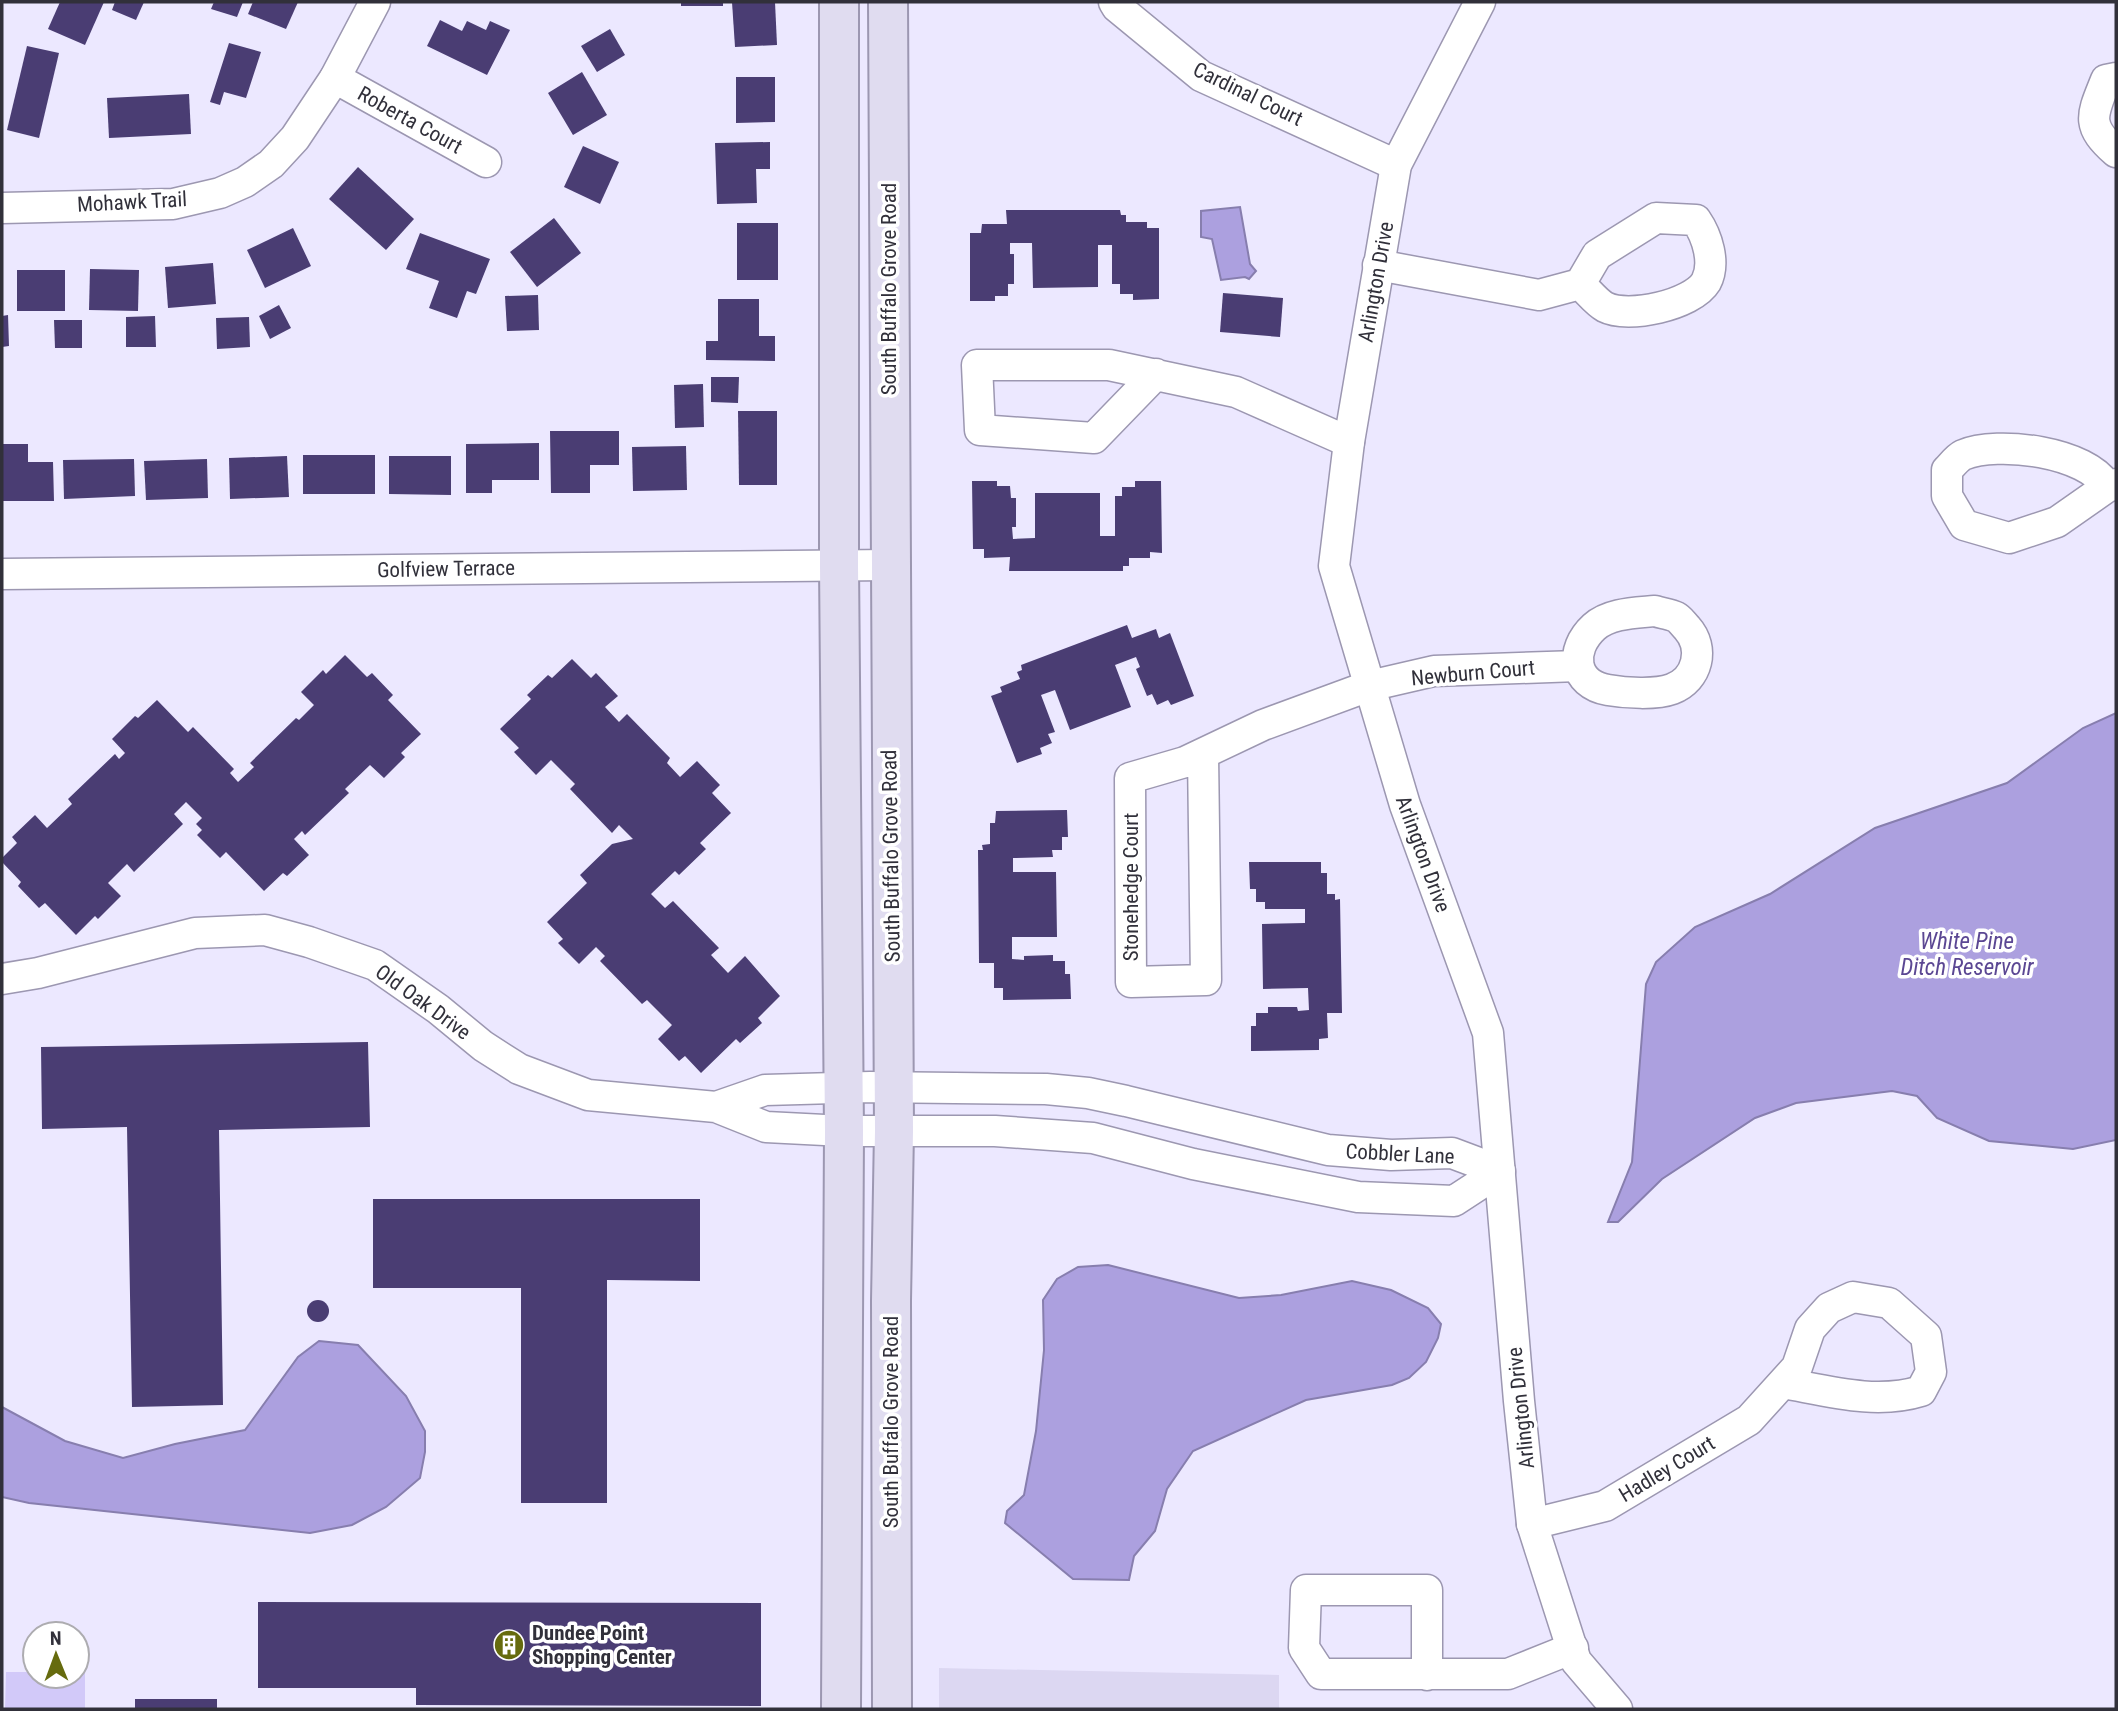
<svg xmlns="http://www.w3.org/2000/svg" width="2118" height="1711" font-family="'Roboto Condensed',sans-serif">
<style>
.built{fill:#dcd7f2}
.green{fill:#d2c9f9}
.water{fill:#aca0df;stroke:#877eae;stroke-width:2}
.building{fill:#4a3d73}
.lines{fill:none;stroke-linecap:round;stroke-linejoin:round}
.minor-casing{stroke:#9c97b1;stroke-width:33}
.secondary-casing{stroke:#9c97b1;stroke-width:42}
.minor{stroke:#fff;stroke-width:30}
.secondary{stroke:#e0dcf0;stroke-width:38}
.labels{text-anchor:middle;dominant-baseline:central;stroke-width:7;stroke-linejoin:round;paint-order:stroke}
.street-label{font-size:21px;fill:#31303a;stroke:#fff}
.poi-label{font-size:21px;font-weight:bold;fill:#31303a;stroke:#fff;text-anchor:start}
.water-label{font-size:23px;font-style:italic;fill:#5b4793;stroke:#fff}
</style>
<rect width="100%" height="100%" fill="#ece8ff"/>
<path class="built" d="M939,1668L1279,1675V1709H939Z"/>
<path class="green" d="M6,1672H35V1676H77V1672H85V1709H5Z"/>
<g class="water">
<path d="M1240,207L1250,264L1256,271L1249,279L1245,277L1221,280L1212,239L1201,237V211Z"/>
<path d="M2116,713V1140L2073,1149L1989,1141L1937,1118L1917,1096L1892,1091L1796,1103L1755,1118L1662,1179L1618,1222H1608L1632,1162L1646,984L1656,962L1695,927L1770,894L1875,828L2007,783L2083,728Z"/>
<path d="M1108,1265L1239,1298L1281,1295L1352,1281L1391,1290L1428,1308L1441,1324L1438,1338L1426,1362L1409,1378L1392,1385L1306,1400L1193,1451L1167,1489L1155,1531L1134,1556L1129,1580L1073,1579L1005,1523L1007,1511L1024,1495L1036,1431L1044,1350L1043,1300L1057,1279L1078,1267Z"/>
<path d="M319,1341L358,1345L406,1396L425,1431V1452L420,1478L386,1507L352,1525L310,1533L29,1503L2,1497V1407L65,1441L123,1458L175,1444L245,1430L298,1357Z"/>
</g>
<g class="building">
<path d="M60,2H104L85,45L48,29Z"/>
<path d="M115,2H144L136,20L112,10Z"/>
<path d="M214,2H243L237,17L211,9Z"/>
<path d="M253,2H298L286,29L248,14Z"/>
<rect x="681" y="2" width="42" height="4"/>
<path d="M732,2H775L777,45L735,47Z"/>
<path d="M440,20L462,31L467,21L486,30L490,21L510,30L487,75L427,46Z"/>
<path d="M610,29L625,55L597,72L581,46Z"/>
<path d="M229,43L261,52L246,98L224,92L220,105L210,102Z"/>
<path d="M27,46L59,53L39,138L7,130Z"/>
<path d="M582,72L607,115L573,135L548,93Z"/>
<path d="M736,77H775V122L736,123Z"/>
<path d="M189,94L191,134L109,138L107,98Z"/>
<path d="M770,142V169H756L757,203L717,204L715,143Z"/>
<path d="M583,146L619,162L600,204L564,187Z"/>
<path d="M358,167L414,219L386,250L329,199Z"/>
<path d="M1006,210H1120L1121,215H1126V222H1147V228H1159V299L1133,300V294H1120V284H1112V245H1098V287L1033,288L1032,243H1010V254H1014V284H1008V296H995V301H970V233H981L982,224H1007Z"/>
<path d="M554,218L581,253L537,287L510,252Z"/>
<rect x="737" y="223" width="41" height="57"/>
<path d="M293,228L311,266L265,288L247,250Z"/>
<path d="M420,233L490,259L476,294L467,291L457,318L429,308L439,281L406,269Z"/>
<path d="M213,263L216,304L168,308L165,267Z"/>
<path d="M90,269L139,270L138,311L89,310Z"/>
<rect x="17" y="270" width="48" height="41"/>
<path d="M1223,293L1283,298L1280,337L1220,332Z"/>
<path d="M538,295L539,330L507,331L505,296Z"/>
<path d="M718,299H759V336H775V361L706,360V341H718Z"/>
<path d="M279,305L291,328L270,339L259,316Z"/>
<path d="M8,315L9,346L2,347V316Z"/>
<path d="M155,316L156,347H126V317Z"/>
<path d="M249,317L250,347L217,349L216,318Z"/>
<path d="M54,320H82V348H55Z"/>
<path d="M711,377H739L738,403L711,402Z"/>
<path d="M703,384L704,427L675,428L674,385Z"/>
<path d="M738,411H777V485H739Z"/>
<path d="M550,431H619V465H590V493H551Z"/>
<path d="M539,443V480H492V493H466V444Z"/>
<path d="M3,444H28V462H53L54,501H2Z"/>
<path d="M686,446L687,490L633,491L632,447Z"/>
<rect x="303" y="455" width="72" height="39"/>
<path d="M287,456L289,497L230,499L229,458Z"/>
<path d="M389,456H451V495L389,494Z"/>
<path d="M134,459L135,496L64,499L63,460Z"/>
<path d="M207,459L208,498L146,500L144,461Z"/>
<path d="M972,481H997V486H1010L1011,498H1016V527H1012L1013,539L1035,538V493H1100V536H1115V496H1122V487H1135V481H1161L1162,553L1150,552V558H1129V566H1123V571H1009L1010,557L984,558V549H973Z"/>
<path d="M1127,625L1132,638L1156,629L1159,638L1170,633L1194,696L1171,705L1168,700L1157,705L1152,694L1147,696L1136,669L1140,667L1136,657L1115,665L1131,707L1070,730L1055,690L1041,695L1055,732L1048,734L1052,743L1040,748L1042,754L1017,763L991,696L1002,692L1000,687L1020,679L1017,672L1022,670L1021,665Z"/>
<path d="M345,655L367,677L372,673L393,695L388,700L421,734L401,753L405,757L384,778L370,765L345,789L349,793L305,835L302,831L294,839L309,855L287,876L283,873L264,891L226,852L220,858L197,835L202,830L196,824L202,818L186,802L174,814L183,824L134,872L127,864L108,883L121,896L98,919L95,916L76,935L45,903L39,908L18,886L21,882L2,862V858L17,843L12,837L35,815L47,828L72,804L68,799L115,754L119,759L125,753L112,739L135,716L138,718L157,700L188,732L193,727L234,769L230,773L238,782L254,767L250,763L296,718L299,720L314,705L301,692L323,670L326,674Z"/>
<path d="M572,659L591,678L596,673L618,696L605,707L619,722L627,714L670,758L667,763L680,777L697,761L720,785L712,793L731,813L700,843L706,849L679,875L675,871L651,894L665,908L673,901L719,948L711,955L728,973L745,956L780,996L758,1018L762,1023L740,1043L736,1039L701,1073L685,1056L679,1061L658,1039L672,1025L647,1000L642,1004L600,961L605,956L596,947L579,964L558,943L563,939L547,922L587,883L580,875L612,844L633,839L619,825L612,833L570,789L575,784L551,760L536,775L514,752L519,748L500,729L531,699L527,695L548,675L552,678Z"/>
<path d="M1067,810L1068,837H1062V850H1052L1053,857L1013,858V872H1056L1057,937H1012V959L1024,960V956L1053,955V961H1065V974H1070L1071,999L1003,1000V988H994V963H979L978,850H983L982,845L990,844V823H995L996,811Z"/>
<path d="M1249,862H1321V873H1327V894H1335V900L1340,899L1342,1013H1327L1328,1038L1319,1039V1050L1251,1051V1026H1256V1013H1268V1007H1297L1298,1011L1309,1010L1308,988L1263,989L1262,924L1305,923V909H1265V902H1256V889H1250Z"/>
<path d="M368,1042L370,1127L219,1130L223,1405L132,1407L127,1127L42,1129L41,1047Z"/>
<path d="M373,1199H700V1281L607,1280V1503H521V1288H373Z"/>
<circle cx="318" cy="1311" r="11"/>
<path d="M258,1602L761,1603V1706L416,1705V1688H258Z"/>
<rect x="135" y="1699" width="82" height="10"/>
</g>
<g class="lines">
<g class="minor-casing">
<g id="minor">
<path d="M1114,2L1117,7L1201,76L1396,165"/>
<path d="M1480,2L1396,165L1349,442L1334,566L1405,805L1488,1033L1519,1401L1532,1524L1576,1661L1617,1709"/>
<path d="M335,78L486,162"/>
<path d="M2116,78L2106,80C2092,115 2085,125 2116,152"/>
<path d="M2,208L173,204L220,193L245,182L271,164L295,138L335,78L375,2"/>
<path d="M1378,265L1539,295L1580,284L1597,255L1656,218L1696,220C1707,236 1716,263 1706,282C1692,305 1628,319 1605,307C1596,302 1588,291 1580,284"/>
<path d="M1156,374L1094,438L980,430L977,365H1109L1236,392L1349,442"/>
<path d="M2107,487C2089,452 1997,440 1963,455C1957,458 1952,465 1947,470V496L1964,525L2009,538L2057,522L2107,487L2116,484"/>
<path d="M2,574L890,565"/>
<path d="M1655,611C1661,613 1670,614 1676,617C1680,619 1683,624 1687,628C1705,648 1698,679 1672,689C1656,695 1625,693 1608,690C1573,684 1569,650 1594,627C1610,613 1635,613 1655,611Z"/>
<path d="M1203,754L1206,980L1131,982L1130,778L1185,762L1263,725L1369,686L1434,671L1578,666"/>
<path d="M2,979L38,973L195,933L265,930L309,942L375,965L438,1009L483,1046L519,1069L588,1095L716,1107L766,1127L844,1131H995L1093,1138L1193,1164L1358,1197L1454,1201L1500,1171L1452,1153L1391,1155L1328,1150L1126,1101L1088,1093L1046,1089L870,1087L765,1090L716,1107"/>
<path d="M1532,1524L1605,1506L1749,1420L1797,1367L1810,1329L1829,1308L1853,1297L1889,1303L1926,1336L1931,1372L1921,1391C1876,1405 1828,1391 1783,1383"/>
<path d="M1427,1675V1590H1306L1304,1648L1321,1674H1508L1573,1648"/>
</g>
</g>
<g class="secondary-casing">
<g id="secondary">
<path d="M839,2V565L844,1131L841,1709"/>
<path d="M888,2L894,1131L891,1301L892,1709"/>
</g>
</g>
<use href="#minor" class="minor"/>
<use href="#secondary" class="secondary"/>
</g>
<defs>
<g id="building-disc" transform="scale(1.575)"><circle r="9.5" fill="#666b0e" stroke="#fff"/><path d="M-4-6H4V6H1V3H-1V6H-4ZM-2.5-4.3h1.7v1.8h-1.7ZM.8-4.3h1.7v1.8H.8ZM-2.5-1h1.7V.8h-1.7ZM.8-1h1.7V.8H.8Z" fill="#fff"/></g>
</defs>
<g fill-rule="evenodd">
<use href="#building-disc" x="509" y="1645"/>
</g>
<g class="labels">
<g class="street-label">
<text transform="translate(1248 94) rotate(26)">Cardinal Court</text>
<text transform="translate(410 120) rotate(29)">Roberta Court</text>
<text transform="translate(132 202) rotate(-3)">Mohawk Trail</text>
<text transform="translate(1376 282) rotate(-80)">Arlington Drive</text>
<text transform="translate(889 289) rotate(-90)">South Buffalo Grove Road</text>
<text transform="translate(446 569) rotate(-1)">Golfview Terrace</text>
<text transform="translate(1473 673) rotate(-5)">Newburn Court</text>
<text transform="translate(1423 854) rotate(70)">Arlington Drive</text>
<text transform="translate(891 856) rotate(-91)">South Buffalo Grove Road</text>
<text transform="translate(1131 887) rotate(-90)">Stonehedge Court</text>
<text transform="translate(423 1002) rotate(36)">Old Oak Drive</text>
<text transform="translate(1400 1154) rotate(3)">Cobbler Lane</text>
<text transform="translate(1521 1408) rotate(-96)">Arlington Drive</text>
<text transform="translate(891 1422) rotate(-90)">South Buffalo Grove Road</text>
<text transform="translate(1667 1469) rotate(-31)">Hadley Court</text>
</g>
<g class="poi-label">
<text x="532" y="1633">Dundee Point<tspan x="532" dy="24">Shopping Center</tspan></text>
</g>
<g class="water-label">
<text x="1967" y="941">White Pine<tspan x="1967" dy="26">Ditch Reservoir</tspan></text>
</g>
</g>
<rect width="2118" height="1711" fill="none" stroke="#31303a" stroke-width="7"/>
<g transform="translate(56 1655) rotate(359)"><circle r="33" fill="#ffffff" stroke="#adacb0" stroke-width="2"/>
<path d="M0-5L12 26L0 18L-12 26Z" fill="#666b0e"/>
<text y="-10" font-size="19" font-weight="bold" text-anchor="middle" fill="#31303a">N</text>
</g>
</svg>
